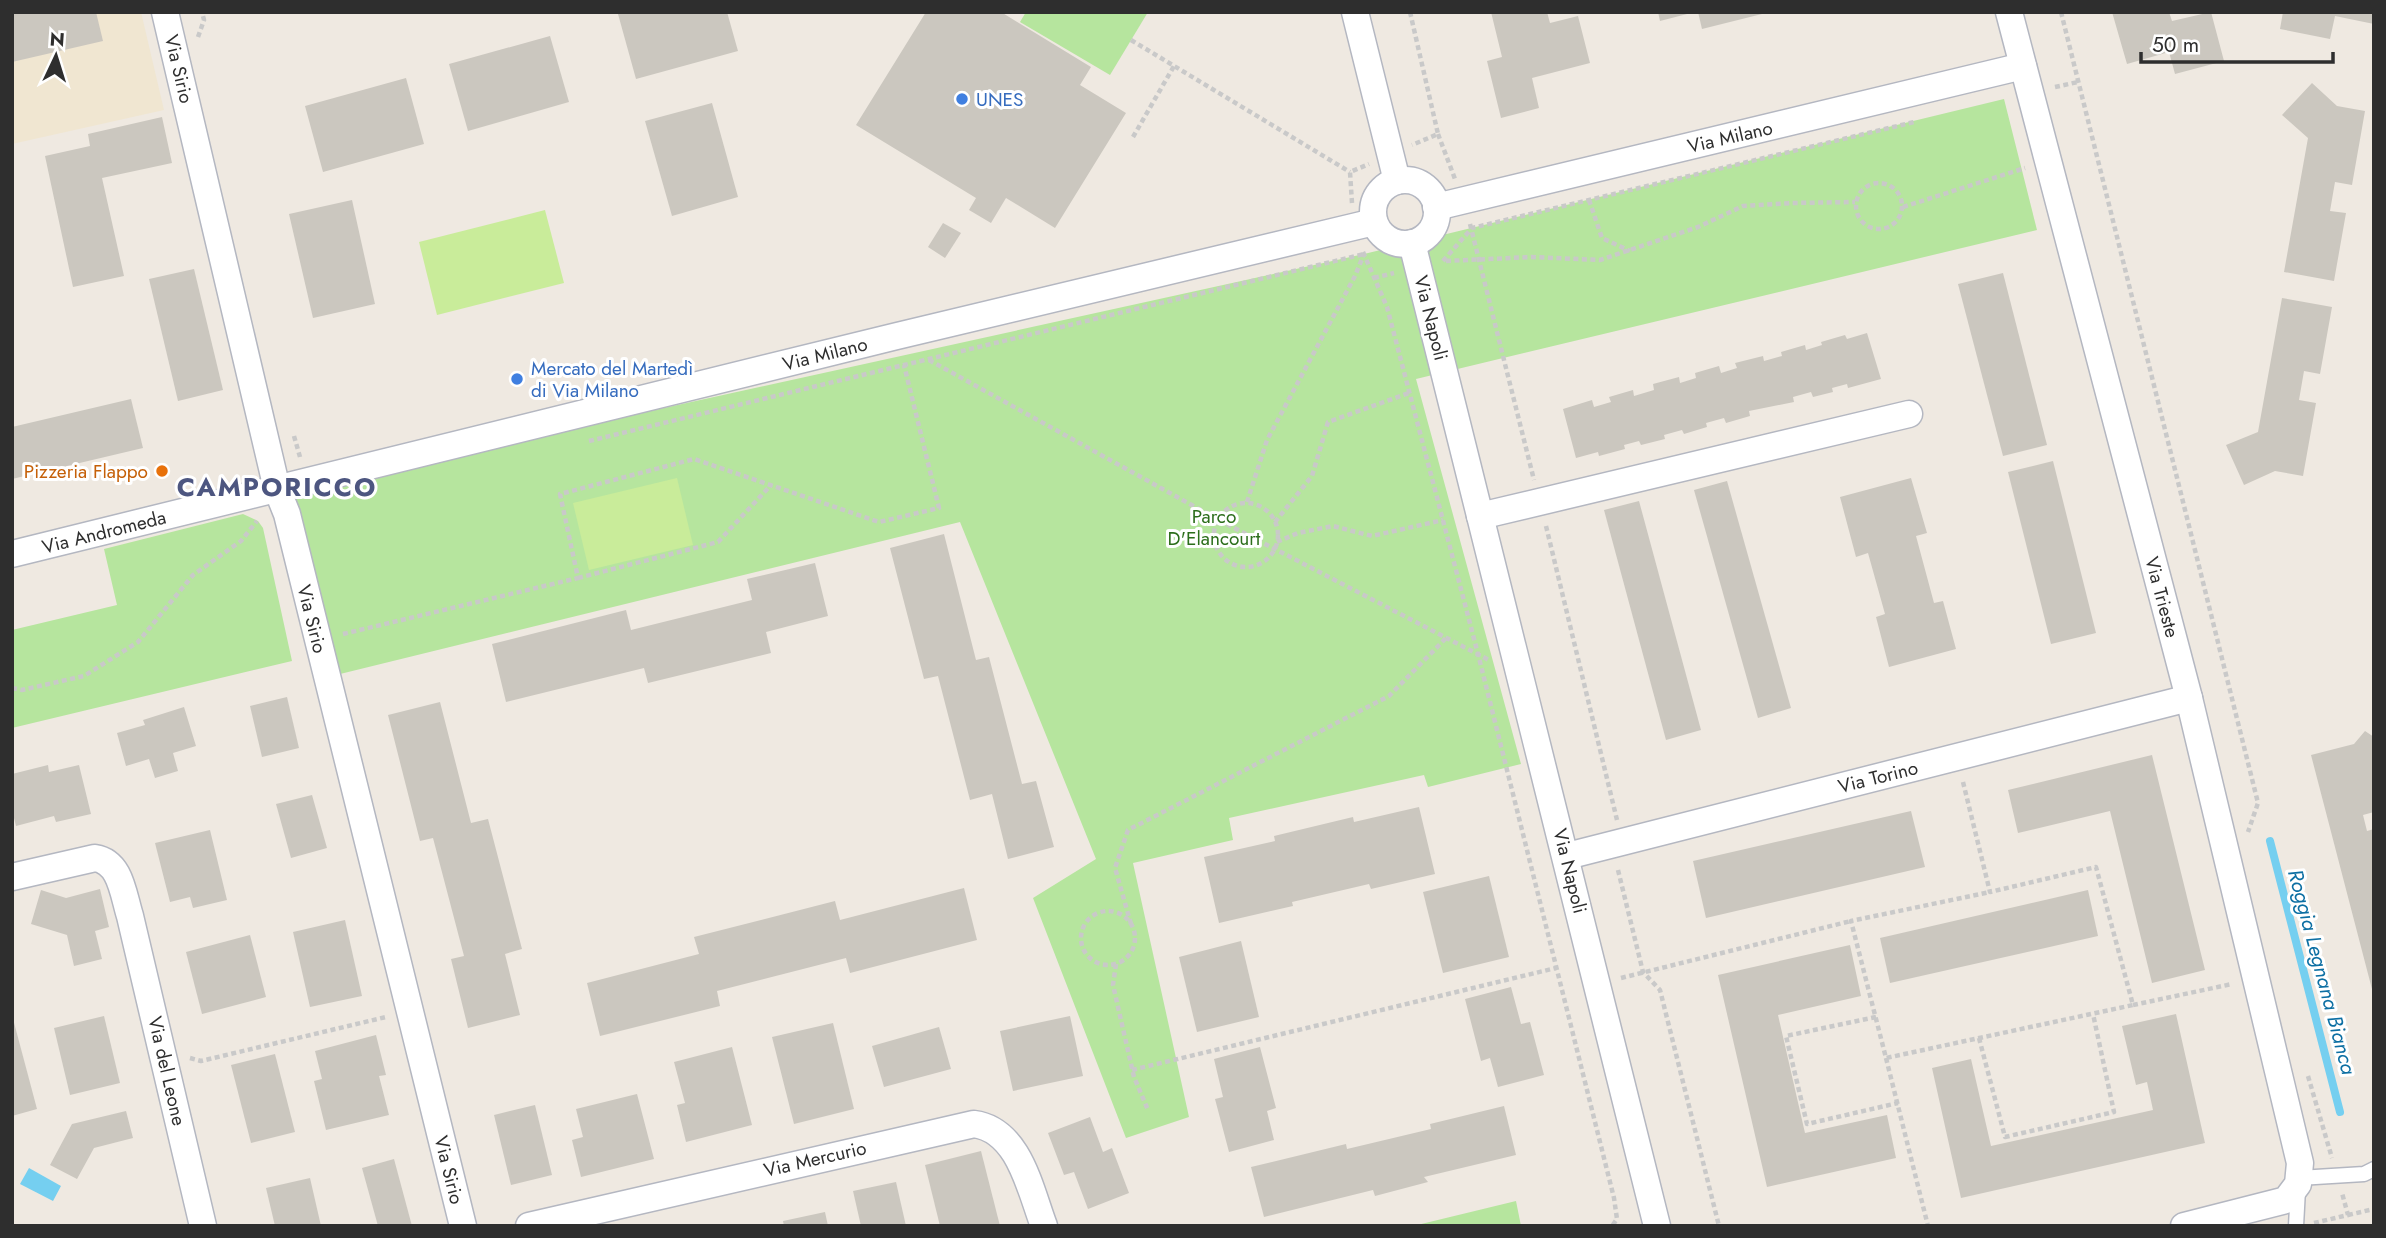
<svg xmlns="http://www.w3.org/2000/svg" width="2386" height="1238" font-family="Jost,sans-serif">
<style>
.education{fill:#f0e6d1}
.green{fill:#b6e59e}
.pitch{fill:#c9ec9a}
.water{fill:#75cff0}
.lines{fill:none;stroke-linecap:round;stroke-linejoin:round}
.stream{stroke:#75cff0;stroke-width:8}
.building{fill:#cbc7bf}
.service-casing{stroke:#b4b7c1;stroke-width:17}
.minor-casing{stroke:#b4b7c1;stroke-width:29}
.path{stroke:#c9c9c9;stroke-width:4.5;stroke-dasharray:5 3.5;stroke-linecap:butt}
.service{stroke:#fff;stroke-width:14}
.minor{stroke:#fff;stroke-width:26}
.shop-dot{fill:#3f7fe0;stroke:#fff;stroke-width:2.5}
.food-dot{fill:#e8710a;stroke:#fff;stroke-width:2.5}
.labels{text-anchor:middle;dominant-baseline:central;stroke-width:6;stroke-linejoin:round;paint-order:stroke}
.street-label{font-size:19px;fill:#2e2e2e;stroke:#fff}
.shop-label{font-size:19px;fill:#366cbe;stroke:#fff;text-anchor:start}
.food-label{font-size:19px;fill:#c56008;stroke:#fff;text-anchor:end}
.park-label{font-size:19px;fill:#2c6e1b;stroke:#fff}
.water-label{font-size:21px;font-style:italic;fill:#0d6fa3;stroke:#fff}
.district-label{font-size:26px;font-weight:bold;letter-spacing:2px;fill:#4d5680;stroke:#fff}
</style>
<rect width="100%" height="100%" fill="#efe9e1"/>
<path class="education" d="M12,12H141L164,110L12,144Z"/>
<g class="green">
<path d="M1026,12H1148L1110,75L1020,22Z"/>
<path d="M2004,99L2037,230L1416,379L1521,764L1428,787L1424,775L1229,818L1233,840L1133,863L1189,1117L1126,1138L1033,898L1096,859L960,522L336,675L287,491L1364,254Z"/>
<path d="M243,514L258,521L263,528L292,661L12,728V630L117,605L104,549Z"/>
<path d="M1516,1201L1521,1226H1413Z"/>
</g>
<g class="pitch">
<path d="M545,210L564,283L437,315L419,242Z"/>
<path d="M677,478L693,545L589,570L573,503Z"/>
</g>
<path class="water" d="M29,1168L61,1186L53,1201L20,1184Z"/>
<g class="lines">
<path class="stream" d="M2270,841L2340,1112"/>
</g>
<g class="building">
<path d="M12,12H96L103,41L12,62Z"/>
<path d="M623,12H727L738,51L636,79L618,14Z"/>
<path d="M926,12H1001L1091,67L1080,85L1126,113L1055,228L1006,198L991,223L969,210L976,198L856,125Z"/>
<path d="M1491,12H1547L1550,23L1578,16L1590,63L1532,78L1539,108L1501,118L1487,61L1502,57Z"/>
<path d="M1658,12H1691V13L1660,21Z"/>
<path d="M1698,12H1765L1766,13L1702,29Z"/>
<path d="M2112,12H2169L2172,21L2211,12L2224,61L2175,74L2169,52L2127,64Z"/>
<path d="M2283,12H2374V24L2335,16L2330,39L2280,29Z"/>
<path d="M550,36L569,102L468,131L449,64Z"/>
<path d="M406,78L424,144L323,172L305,106Z"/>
<path d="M2312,83L2337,106L2365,111L2352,185L2335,182L2330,211L2346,213L2334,281L2284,272L2308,138L2282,115Z"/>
<path d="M712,103L738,197L672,216L645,121Z"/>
<path d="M162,117L172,163L102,178L124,276L73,287L45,156L90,146L88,134Z"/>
<path d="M352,200L375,304L313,318L289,214Z"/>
<path d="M943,223L961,233L945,258L928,247Z"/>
<path d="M194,269L223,390L178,401L149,279Z"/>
<path d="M2003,273L2047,445L2003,456L1958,284Z"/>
<path d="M2282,298L2332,307L2320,374L2304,371L2299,400L2316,403L2303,476L2275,471L2244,485L2226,445L2258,432Z"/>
<path d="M1867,333L1881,379L1848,388L1847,384L1832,388L1833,392L1813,397L1811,392L1793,397L1794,402L1749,411L1750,416L1726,423L1724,418L1706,423L1707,427L1684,434L1682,430L1664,435L1665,439L1641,445L1639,441L1624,445L1625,449L1599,456L1598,452L1576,458L1563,409L1592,400L1594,407L1611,402L1609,397L1633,390L1634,396L1654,390L1653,384L1679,377L1680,383L1696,378L1695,373L1719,366L1721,373L1737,368L1735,363L1763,356L1764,361L1782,356L1781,352L1805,345L1806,350L1822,345L1821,342L1845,335L1847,339Z"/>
<path d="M131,399L143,448L12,479V427Z"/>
<path d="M2053,461L2096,633L2051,644L2008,472Z"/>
<path d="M1911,478L1927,533L1916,536L1934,603L1943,601L1956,649L1889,667L1876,617L1885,614L1868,553L1856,557L1840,497Z"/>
<path d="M1727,481L1791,708L1758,718L1694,490Z"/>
<path d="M1639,501L1701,730L1666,740L1604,510Z"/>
<path d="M944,534L976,660L989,657L1022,784L1036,781L1054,847L1008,859L992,794L970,800L938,676L924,679L890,548Z"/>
<path d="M815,563L828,616L766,632L771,653L648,683L644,668L506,702L492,644L626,610L631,630L752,600L747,579Z"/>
<path d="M287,697L299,748L262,757L250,706Z"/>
<path d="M440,702L471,823L488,819L522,949L505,954L520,1015L468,1028L451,959L464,956L433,838L420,841L388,715Z"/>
<path d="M184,707L196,746L173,753L178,771L155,778L149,759L126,766L117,733L145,725L143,720Z"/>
<path d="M2365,731L2374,737V812L2363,815L2367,831L2374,829L2373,993L2311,755L2354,744Z"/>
<path d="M2152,755L2205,970L2152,983L2110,811L2018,833L2008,790Z"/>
<path d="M48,765L49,772L79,765L91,814L56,822L54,816L16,826L12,810V774Z"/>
<path d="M312,795L327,848L291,858L276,804Z"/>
<path d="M1419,807L1435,874L1371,889L1369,884L1292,902L1293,906L1219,923L1204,857L1275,841L1274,836L1353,817L1354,822Z"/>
<path d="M1911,811L1925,867L1706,918L1693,861Z"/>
<path d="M210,830L227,900L193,908L190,897L170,902L155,843Z"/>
<path d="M1489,876L1509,957L1443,973L1423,892Z"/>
<path d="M964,888L977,940L850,973L846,958L717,991L720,1006L600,1036L587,983L699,954L694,937L835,901L840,920Z"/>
<path d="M100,889L109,927L95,931L102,959L74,966L67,935L31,924L41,890L66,898Z"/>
<path d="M2088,890L2098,936L1890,983L1880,938Z"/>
<path d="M345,920L362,996L310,1007L293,932Z"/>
<path d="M250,935L266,997L202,1014L186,952Z"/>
<path d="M1241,941L1259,1017L1197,1032L1179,957Z"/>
<path d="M1850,945L1861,996L1778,1015L1805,1133L1887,1115L1896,1158L1767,1187L1718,975Z"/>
<path d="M1511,987L1521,1024L1530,1022L1544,1075L1498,1087L1490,1058L1481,1061L1465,999Z"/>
<path d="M2176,1014L2205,1143L1961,1198L1932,1068L1971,1059L1991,1146L2153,1110L2147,1082L2136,1085L2122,1026Z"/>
<path d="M12,1015L37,1109L12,1116Z"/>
<path d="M104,1016L120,1083L70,1095L54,1028Z"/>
<path d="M1070,1016L1083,1076L1013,1091L1000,1031Z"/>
<path d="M833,1023L854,1109L794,1124L772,1037Z"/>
<path d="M939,1027L951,1069L884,1087L872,1046Z"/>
<path d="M376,1035L386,1075L379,1076L389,1115L326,1130L314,1081L322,1079L315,1051Z"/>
<path d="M732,1047L752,1125L686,1142L677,1105L685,1103L674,1062Z"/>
<path d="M1260,1047L1276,1108L1267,1111L1274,1140L1229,1152L1215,1099L1223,1097L1214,1059Z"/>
<path d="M275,1054L295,1132L251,1143L231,1065Z"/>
<path d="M637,1094L654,1159L581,1177L572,1140L583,1137L576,1109Z"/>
<path d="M535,1105L552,1175L511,1185L494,1115Z"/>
<path d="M1504,1106L1516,1155L1424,1177L1428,1182L1375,1196L1373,1190L1264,1217L1251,1167L1346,1144L1347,1149L1431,1129L1430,1124Z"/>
<path d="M126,1111L133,1138L94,1148L77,1179L50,1165L72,1124Z"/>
<path d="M1090,1117L1103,1152L1112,1148L1129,1193L1088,1209L1074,1172L1064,1175L1048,1133Z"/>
<path d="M981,1151L1000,1226H940L925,1165Z"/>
<path d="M394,1159L412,1226H378L362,1168Z"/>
<path d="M310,1178L321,1226H275L266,1188Z"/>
<path d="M896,1182L906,1226H861L853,1191Z"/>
<path d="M825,1212L828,1226H784L783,1221Z"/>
</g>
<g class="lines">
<g class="service-casing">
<g id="service">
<path d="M2299,1178L2364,1174L2374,1169"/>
<path d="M2296,1226L2298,1189"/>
</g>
</g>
<g class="minor-casing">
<g id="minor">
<path d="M165,12L277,489L287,514L463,1226"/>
<path d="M1355,12L1397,181"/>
<path d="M2009,12L2189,698L2300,1163L2298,1184L2286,1200L2184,1226"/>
<circle cx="1405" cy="212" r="32"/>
<path d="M1436,207L2023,66"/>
<path d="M1412,243L1657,1226"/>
<path d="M1480,516L1909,414"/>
<path d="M12,554L897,336L1374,222"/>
<path d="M1567,856L2189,698"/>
<path d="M12,877L95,858C121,862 123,894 130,916L203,1226"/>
<path d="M529,1226L974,1124C1019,1130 1030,1189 1044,1226"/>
</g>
</g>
<g class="path">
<path d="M1410,12L1438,134L1412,145"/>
<path d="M2061,12L2258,803L2248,832"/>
<path d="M198,37L204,20L202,12"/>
<path d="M1131,40L1350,172"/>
<path d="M2055,87L2078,82"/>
<path d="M1438,134L1455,179"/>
<path d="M1133,137L1174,66"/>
<circle cx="1879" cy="206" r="23"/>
<path d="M1589,200L1602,238L1630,251"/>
<path d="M1352,203L1350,172L1369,164"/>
<path d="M1903,207L2025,168"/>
<path d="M1470,224L1534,480"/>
<path d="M1363,252L1387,307L1478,654L1614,1198L1617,1219L1612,1226"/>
<path d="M1443,261L1472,228L1914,122"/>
<path d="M1446,261L1532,257L1600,260L1698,227L1743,206L1792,203L1855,202"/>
<path d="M1374,278L1394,273"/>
<path d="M929,360L1217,519L1489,660"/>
<path d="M294,436L300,457"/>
<path d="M589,441L1364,254"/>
<path d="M1247,502L1267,440L1355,276L1364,254"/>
<circle cx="1246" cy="535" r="32"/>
<path d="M1275,522L1312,476L1328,422L1409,393"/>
<path d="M1546,526L1617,820"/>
<path d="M1277,542L1298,533L1333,526L1372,536L1443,520"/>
<path d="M578,578L718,542L771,485"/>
<path d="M343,634L578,578L560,494L694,459L879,522L939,508L904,365"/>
<path d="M12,688L22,690L84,676L138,642L193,575L241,541L257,521"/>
<path d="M1963,782L1990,892L2096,867L2133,1005L1886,1058L1851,921L1990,892"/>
<path d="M1618,870L1643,972L1660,990L1719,1226"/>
<circle cx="1108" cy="938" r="27"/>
<path d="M1131,924L1115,868L1128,830L1389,696L1447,637"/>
<path d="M1116,964L1113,985L1134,1077L1148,1110"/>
<path d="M1621,978L1851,921"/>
<path d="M2133,1005L2232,984"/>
<path d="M1876,1017L1786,1036L1807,1124L1898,1103"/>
<path d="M1979,1038L2005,1137L2114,1112L2093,1014"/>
<path d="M190,1058L201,1061L386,1017"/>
<path d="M1886,1058L1928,1226"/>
<path d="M1132,1070L1556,968"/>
<path d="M2308,1076L2332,1158"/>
<path d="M2348,1215L2374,1209"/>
<path d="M2314,1223L2348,1215L2342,1193"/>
</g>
<use href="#service" class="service"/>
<use href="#minor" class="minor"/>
</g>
<g class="shop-dot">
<circle cx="962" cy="99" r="7"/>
<circle cx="517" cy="379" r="7"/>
</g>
<circle class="food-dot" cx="162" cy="471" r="7"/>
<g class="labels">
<g class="street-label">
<text transform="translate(179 69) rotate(77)">Via Sirio</text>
<text transform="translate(1730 137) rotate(-13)">Via Milano</text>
<text transform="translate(1431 318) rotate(76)">Via Napoli</text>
<text transform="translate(825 354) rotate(-14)">Via Milano</text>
<text transform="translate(104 532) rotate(-14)">Via Andromeda</text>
<text transform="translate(2162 597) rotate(75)">Via Trieste</text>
<text transform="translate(312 619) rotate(76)">Via Sirio</text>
<text transform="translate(1878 777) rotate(-14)">Via Torino</text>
<text transform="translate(1570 871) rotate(76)">Via Napoli</text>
<text transform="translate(167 1071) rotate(77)">Via del Leone</text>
<text transform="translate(815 1159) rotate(-13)">Via Mercurio</text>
<text transform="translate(449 1170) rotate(76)">Via Sirio</text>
</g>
<g class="shop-label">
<text x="976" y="99">UNES</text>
<text x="531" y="368">Mercato del Martedì<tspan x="531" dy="22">di Via Milano</tspan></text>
</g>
<g class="food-label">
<text x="148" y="471">Pizzeria Flappo</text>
</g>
<g class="park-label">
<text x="1214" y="516">Parco<tspan x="1214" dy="22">D'Elancourt</tspan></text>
</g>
<g class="water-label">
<text transform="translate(2322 972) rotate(75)">Roggia Legnana Bianca</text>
</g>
<g class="district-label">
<text x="277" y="487">CAMPORICCO</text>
</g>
</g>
<rect width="2386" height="1238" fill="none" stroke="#2e2e2e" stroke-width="28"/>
<g transform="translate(56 56) rotate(4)" stroke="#ffffff" stroke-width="5" paint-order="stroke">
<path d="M0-5L12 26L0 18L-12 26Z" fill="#2e2e2e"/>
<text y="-10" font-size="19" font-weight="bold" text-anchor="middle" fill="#2e2e2e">N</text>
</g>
<path d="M2141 52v10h192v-10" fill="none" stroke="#2e2e2e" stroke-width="3.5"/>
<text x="2152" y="52" font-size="21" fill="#2e2e2e" stroke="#ffffff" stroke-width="5" paint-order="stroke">50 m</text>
</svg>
